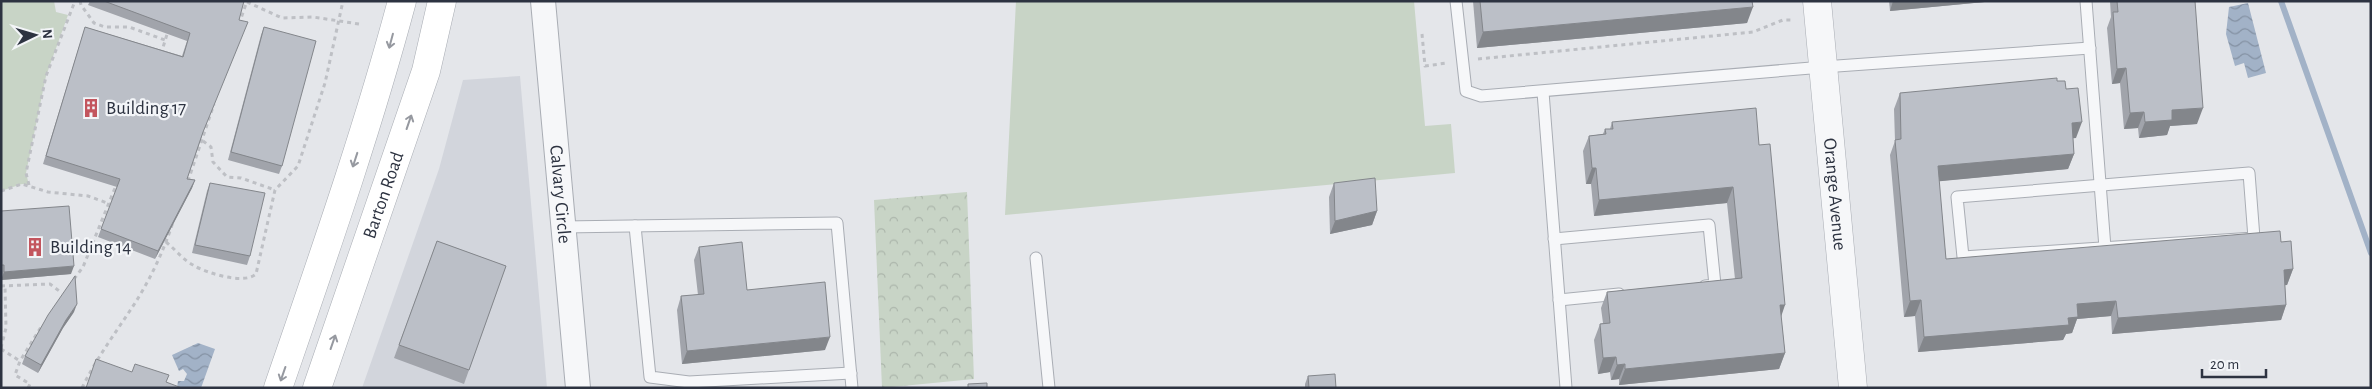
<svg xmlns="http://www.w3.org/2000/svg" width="2372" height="389" font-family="'Alegreya Sans',sans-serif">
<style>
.built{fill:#d2d5dc}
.grass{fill:#c8d4c6}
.park{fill:url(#park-crowns)}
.water{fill:url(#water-waves)}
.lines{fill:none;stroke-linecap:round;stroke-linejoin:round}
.stream{stroke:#a2b2c7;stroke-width:6}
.service-casing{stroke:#a9adb4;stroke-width:13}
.minor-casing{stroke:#a9adb4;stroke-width:26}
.tertiary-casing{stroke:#a9adb4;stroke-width:29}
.secondary-casing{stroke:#a9adb4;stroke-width:29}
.path{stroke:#bec0c5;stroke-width:3;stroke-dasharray:4 4;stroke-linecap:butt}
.service{stroke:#f6f7f9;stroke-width:11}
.minor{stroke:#f6f7f9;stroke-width:24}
.tertiary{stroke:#f6f7f9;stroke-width:28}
.secondary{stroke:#fff;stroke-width:28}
.wall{fill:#a1a4ab}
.shaded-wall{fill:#83868b}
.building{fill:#bbbfc7;stroke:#83868b}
.oneway{stroke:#9699a0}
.labels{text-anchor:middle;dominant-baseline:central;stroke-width:4.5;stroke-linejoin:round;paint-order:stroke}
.poi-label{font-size:19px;fill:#2d3341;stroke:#f3f5f8;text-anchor:start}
.street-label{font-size:19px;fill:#2d3341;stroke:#f3f5f8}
</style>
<defs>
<pattern id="park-crowns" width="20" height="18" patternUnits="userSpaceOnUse" patternTransform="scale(1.25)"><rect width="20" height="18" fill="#c8d4c6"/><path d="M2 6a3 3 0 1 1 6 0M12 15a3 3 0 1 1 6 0" fill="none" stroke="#acb6ab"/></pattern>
<pattern id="water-waves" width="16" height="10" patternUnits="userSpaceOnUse" patternTransform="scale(1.25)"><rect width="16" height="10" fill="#a2b2c7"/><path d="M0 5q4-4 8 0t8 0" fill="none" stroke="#8491a3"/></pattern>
</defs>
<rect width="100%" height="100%" fill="#e4e6ea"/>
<path class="built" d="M520,76L547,388H362L439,169L463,80Z"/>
<g class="grass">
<path d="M1,1H54L56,12L68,15L46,76L26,173L29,185L22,184L1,191Z"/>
<path d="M1016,1H1414L1425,126L1451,124L1455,173L1005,215Z"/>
</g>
<path class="park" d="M967,192L974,379L882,388L874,200Z"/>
<g class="water">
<path d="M2248,3L2266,73L2248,78L2244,63L2235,66L2226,34L2229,7Z"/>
<path d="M198,343L215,349L201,388H177L178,381H184L187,374L183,369L179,371L172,355Z"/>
</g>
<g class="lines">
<path class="stream" d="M2281,1L2371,253"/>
<g class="service-casing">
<g id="service">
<path d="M1456,1L1466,91L1481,96L1823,67L2090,48"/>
<path d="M2086,1L2105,248"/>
<path d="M1543,92L1566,388"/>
<path d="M2249,173L2254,238L1963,257L1957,197Z"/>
<path d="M635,226L650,377L689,382L851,373"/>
<path d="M563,227L837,223L852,388"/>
<path d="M1554,239L1709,225L1715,285L1705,286"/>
<path d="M1036,258L1049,388"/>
<path d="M1559,300L1619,294"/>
</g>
</g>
<g class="minor-casing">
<g id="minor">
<path id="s1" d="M543,1L578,388"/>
</g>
</g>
<g class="tertiary-casing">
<g id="tertiary">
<path id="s2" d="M1817,1L1853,388"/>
</g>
</g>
<g class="secondary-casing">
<g id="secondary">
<path d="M278,388C322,260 367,132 402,1"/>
<path id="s3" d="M317,388L426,71L442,1"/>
</g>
</g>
<g class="path">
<path d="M80,1L81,5L94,23L105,27H129L165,40"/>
<path d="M247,2L282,18L313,17L359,24"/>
<path d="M239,24L247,1"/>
<path d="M1422,34L1425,66L1447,63"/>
<path d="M161,54L168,31"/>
<path d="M1478,59L1753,32L1783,20H1791"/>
<path d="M203,141L211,147L213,162L227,177L241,178L275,190"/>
<path d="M188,181L214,104"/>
<path d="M29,185L26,173L46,76L75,1"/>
<path d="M1,191L22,184L48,192L88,196L110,204"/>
<path d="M166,242C175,249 183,260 193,265C206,273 244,285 256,274L275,190L298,166L325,83L343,1"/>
<path d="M74,279L83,267L117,183"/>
<path d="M1,286L50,284L62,293"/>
<path d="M1,348L6,328L5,287"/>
<path d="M1,349L20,361"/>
<path d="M28,388L30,384L15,375L20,361L41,327"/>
<path d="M82,388C97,357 117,331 135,303C151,278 164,250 173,222"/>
</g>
<use href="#service" class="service"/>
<use href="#minor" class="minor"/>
<use href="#tertiary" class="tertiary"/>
<use href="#secondary" class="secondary"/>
</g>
<g class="wall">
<path d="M90,1H244L201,139L187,179L195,180L192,188L155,259L98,237L117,187L43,164L85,27L182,56L187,41L88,5Z"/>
<path d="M1473,1H1752L1747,23L1477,48Z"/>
<path d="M1889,1H1995L1890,11Z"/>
<path d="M2110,1H2195L2197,124L2170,126L2167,135L2139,138L2138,128L2124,129L2120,83L2112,84L2107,28L2111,17Z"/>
<path d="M264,27L282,166L279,174L228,160L261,35Z"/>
<path d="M2057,81L2066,89L2076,138H2073L2074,154L2068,169L1939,181L1946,259L2281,242L2293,269L2287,285H2285L2286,305L2281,320L2112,334L2111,316L2077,319L2072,333L2066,334L2063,340L1918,352L1915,316L1904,317L1890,155L1895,141L1894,109L1900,93Z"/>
<path d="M1612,122L1759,145L1781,316L1785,353L1779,369L1619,385V379L1611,380L1610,372L1598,374L1594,340L1600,324L1603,323L1601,308L1607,292L1735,279L1727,203L1594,216L1591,184H1586L1583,151L1589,136L1603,134L1605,129H1610Z"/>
<path d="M210,183L250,256L247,265L192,253L207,191Z"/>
<path d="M1334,183L1377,211L1372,225L1330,234L1329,197Z"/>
<path d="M1,211L71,274L1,280Z"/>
<path d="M437,241L506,266L464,384L394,358Z"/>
<path d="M699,247L747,290L825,350L682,364L677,310L681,296L698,295L694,260Z"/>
<path d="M74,312L63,328L38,373L22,364L25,356Z"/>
<path d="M1308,376L1336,388H1305V384Z"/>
</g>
<g class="shaded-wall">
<path d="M1893,1H1995L1890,11Z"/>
<path d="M1753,7L1747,23L1477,48L1483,32Z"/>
<path d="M2126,68L2120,83L2112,84L2117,69Z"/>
<path d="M2203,108L2197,124L2170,126L2167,135L2139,138L2145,122L2172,110Z"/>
<path d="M2144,112L2138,128L2124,129L2130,113Z"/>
<path d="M2082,122L2076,138L2066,139L2072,123Z"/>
<path d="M2074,154L2068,169L1932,182L1938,166Z"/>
<path d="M1592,168H1596L1591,184H1586Z"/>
<path d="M195,180L192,188L155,259L158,251Z"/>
<path d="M1733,187L1727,203L1594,216L1599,200Z"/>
<path d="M1377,211L1372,225L1330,234L1335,221Z"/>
<path d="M74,266L71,274L1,280L4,272Z"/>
<path d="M2293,269L2287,285L2278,286L2284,270Z"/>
<path d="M1921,300L1915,316L1904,317L1910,301Z"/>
<path d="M2116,301L2111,316L2077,319L2072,333L2066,334L2063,340L1918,352L1924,337L2068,318L2077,304Z"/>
<path d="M77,304L74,312L63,328L38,373L41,365L66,320Z"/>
<path d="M1780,305H1785L1780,320Z"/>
<path d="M2286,305L2281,320L2112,334L2118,318Z"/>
<path d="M830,337L825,350L682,364L687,351Z"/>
<path d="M1785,353L1779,369L1619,385L1625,369Z"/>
<path d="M1616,357L1610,372L1598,374L1603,358Z"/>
<path d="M1625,364L1619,379L1611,380L1617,365Z"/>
</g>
<g class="building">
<path d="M104,1H244L239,20L248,22L203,132L187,179L195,180L158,251L101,229L120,179L46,156L85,27L183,57L190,33Z"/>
<path d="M1480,1H1752L1753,7L1483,32Z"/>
<path d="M2117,1H2195L2203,108L2172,110V120L2145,122L2144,112L2130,113L2126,68L2117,69L2113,12H2118Z"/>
<path d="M264,27L316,41L282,166L231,152Z"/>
<path d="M2057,78V81H2065L2066,89L2078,88L2082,122L2072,123L2074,154L1938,166L1946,259L2280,231L2281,242L2291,241L2293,269L2284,270L2286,305L2118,318L2116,301L2077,304L2078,317L2068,318L2069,325L1924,337L1921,300L1910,301L1895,140L1901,139L1900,93Z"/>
<path d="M1756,108L1759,145L1770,144L1785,305H1780L1785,353L1625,369V364L1617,365L1616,357L1603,358L1600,324L1610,323L1607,292L1742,278L1733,187L1599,200L1596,168H1592L1589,136L1606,134L1605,129H1613L1612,122Z"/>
<path d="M1375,178L1377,211L1335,221L1334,183Z"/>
<path d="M210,183L265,193L250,256L195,245Z"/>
<path d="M69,206L74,266L4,272V265H1V211Z"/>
<path d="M437,241L506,266L469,370L399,345Z"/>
<path d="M742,242L747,290L825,282L830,337L687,351L681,296L704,294L699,247Z"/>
<path d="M75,276L77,304L66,320L41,365L25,356L48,315Z"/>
<path d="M96,359L132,372L135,364L169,375L166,382L182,388H86Z"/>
<path d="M1335,374L1336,388H1309L1308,376Z"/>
<path d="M987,383V388H968V384Z"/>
</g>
<defs><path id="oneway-shaft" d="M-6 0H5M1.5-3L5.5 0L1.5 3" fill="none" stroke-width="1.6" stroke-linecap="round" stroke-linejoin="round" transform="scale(1.25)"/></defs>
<g class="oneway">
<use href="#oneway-shaft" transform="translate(391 41) rotate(105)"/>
<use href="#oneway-shaft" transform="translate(409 122) rotate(-71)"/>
<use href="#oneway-shaft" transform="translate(355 160) rotate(108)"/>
<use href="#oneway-shaft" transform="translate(333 342) rotate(-71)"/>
<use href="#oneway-shaft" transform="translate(283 374) rotate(109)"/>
</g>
<defs>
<g id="building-bare" transform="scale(1.5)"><path d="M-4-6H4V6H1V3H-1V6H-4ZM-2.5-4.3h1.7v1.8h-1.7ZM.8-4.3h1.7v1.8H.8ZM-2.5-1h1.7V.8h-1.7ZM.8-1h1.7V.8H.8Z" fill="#c3555e" stroke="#f3f5f8" stroke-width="2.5" paint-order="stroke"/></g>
</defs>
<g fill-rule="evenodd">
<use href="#building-bare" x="91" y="108"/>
<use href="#building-bare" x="35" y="247"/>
</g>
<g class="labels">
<g class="poi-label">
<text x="106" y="108">Building 17</text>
<text x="50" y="247">Building 14</text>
</g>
<g class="street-label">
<text stroke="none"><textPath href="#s2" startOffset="194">Orange Avenue</textPath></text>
<text stroke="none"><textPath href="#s1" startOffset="194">Calvary Circle</textPath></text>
<text stroke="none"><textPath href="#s3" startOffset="204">Barton Road</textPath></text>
</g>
</g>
<rect width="2372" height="389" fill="none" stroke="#2d3341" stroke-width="5"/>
<g transform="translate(35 35) rotate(85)" stroke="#f3f5f8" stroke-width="4" paint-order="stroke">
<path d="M0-4L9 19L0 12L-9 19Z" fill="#2d3341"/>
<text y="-8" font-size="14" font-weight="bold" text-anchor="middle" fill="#2d3341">N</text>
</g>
<path d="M2202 369v8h64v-8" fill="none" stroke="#2d3341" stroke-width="2.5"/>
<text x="2210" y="369" font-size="15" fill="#2d3341" stroke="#f3f5f8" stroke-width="4" paint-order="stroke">20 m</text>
</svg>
